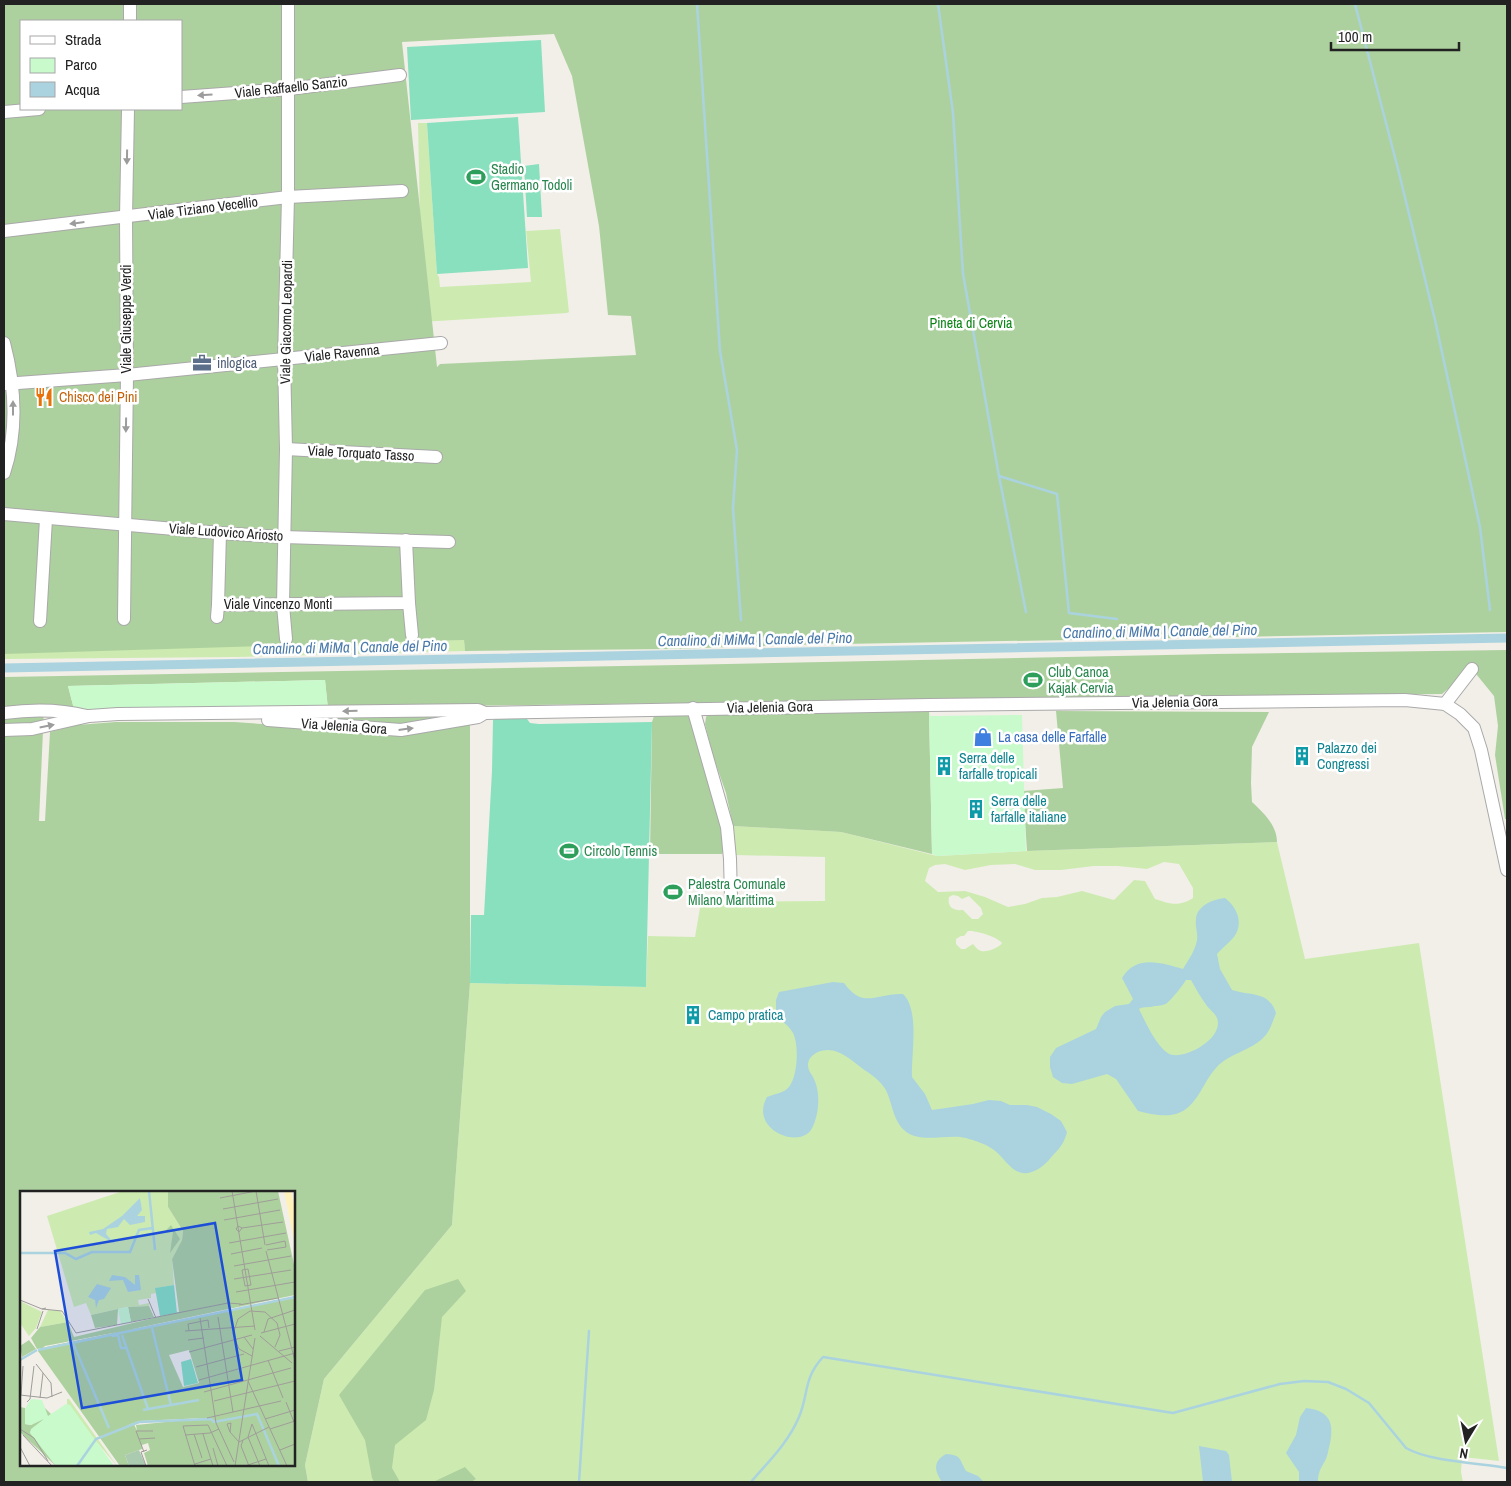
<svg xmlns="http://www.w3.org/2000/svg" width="1511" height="1486" font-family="'Archivo Narrow',sans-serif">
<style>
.grass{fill:#cdebb0;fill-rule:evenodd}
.forest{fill:#add19e;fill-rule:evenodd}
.park{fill:#c8facc}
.pitch{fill:#88e0be}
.water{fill:#aad3df;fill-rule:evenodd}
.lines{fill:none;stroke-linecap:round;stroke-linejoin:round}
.stream{stroke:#aad3df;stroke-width:2.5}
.canal{stroke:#aad3df;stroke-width:9}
.minor-casing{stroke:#a9a9a9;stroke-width:14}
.minor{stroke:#fff;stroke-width:12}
.oneway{fill:#9c9c9c}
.labels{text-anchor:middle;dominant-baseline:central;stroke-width:5;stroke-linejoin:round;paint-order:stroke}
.street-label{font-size:14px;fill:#222;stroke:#fff}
.leisure-label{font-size:14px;fill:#27864d;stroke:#fff;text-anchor:start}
.park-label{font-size:14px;fill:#0c8416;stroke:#fff}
.service-label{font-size:14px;fill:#4e5e75;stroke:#fff;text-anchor:start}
.food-label{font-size:14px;fill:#c56008;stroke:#fff;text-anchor:start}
.shop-label{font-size:14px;fill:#366cbe;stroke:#fff;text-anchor:start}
.culture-label{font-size:14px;fill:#0d838f;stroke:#fff;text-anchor:start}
.water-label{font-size:15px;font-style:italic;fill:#4a7aab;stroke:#fff}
.inset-river{fill:none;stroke:#aad3df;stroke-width:2.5}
.inset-road{fill:none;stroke:#9f9d99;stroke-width:1}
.view{fill:#1d4ed8;fill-opacity:0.15;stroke:#1d4ed8;stroke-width:2.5}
.inset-edge{fill:none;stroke:#222;stroke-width:2.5}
</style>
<rect width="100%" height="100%" fill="#f2efe9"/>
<g class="grass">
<path d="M418,123H427L437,274L439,277L440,287L531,282L526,231L560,229L569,312L567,313L422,322Z"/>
<path d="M464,640L465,651L238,657L4,659V649Z"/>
<path d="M733,826L841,832L937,856L1027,851L1277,842L1305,959L1419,943L1499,1461L1462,1457L1461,1472L1463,1482H308L305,1465L324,1379L452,1225L470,983L646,987L648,936L695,937L701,902L825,901V857L735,855ZM1164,862L1179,864L1193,888V898C1178,907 1171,904 1155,899L1145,881L1134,880L1114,900L1082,891L1057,897L1042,898L1025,904L1008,907L985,897L965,891L938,892L925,881L929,868L935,865L945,864L965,870L991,865L1015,864L1035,870H1061L1094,866H1118L1147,869ZM953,895L958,896L962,899L969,896L981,908L983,914L978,919H972L963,910C953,911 947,907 949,897ZM968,931C975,930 998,937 1002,943C999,948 984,954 979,950C977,949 975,946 973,944L965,949H961L956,944V939L961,936H964Z"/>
</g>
<g class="forest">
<path d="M4,4H1507V632L788,645L673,649L465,651L464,640L4,654ZM21,21H181V109H21ZM554,34L572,76L599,226L608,315L631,316L636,355L440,364L437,367L402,42Z"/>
<path d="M1507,650V819H1505L1495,755L1498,726L1494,696L1472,669L1442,694L440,706L328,709L325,680L68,686L74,709L44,708L39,821H45L50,732L77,725L116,722H234L403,734L470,723V983L452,1225L324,1379L305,1465L308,1482H4V677L678,665L1215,654ZM21,1192H294V1465H21Z"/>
<path d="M929,710L932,854L841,832L733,826L726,793L713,756L705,724L706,717L709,713Z"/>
<path d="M1056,711L1269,712L1252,747L1251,783L1252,802C1264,813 1277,826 1277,842L1027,851L1023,791L1063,788Z"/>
<path d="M472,712L397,726L254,716Z"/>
<path d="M689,715L722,833L723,852L722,854H650L652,722L654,716Z"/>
<path d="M458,1279L466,1291L442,1317L434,1390L426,1420L395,1445L392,1468L400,1482H374L372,1478L365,1440L339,1395L425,1290Z"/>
<path d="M465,1467L476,1479L471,1482H433Z"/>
</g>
<g class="park">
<path d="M325,680L328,709H74L68,686Z"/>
<path d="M929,710L930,716L1022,715L1026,851L937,856L932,854Z"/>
</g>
<g class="pitch">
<path d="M541,40L545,112L411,120L407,47Z"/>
<path d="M518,117L528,268L437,274L427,123Z"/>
<path d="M539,164L542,217H527L524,166Z"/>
<path d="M501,717L527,719L530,723L539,724L652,722L646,987L470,983L471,915H484L492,771L493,720Z"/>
</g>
<g class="water">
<path d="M1225,898C1237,907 1244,923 1234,937C1229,943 1222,948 1217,954L1220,969L1232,990C1251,996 1269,991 1276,1013C1273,1021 1270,1031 1264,1037C1251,1051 1229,1053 1216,1068C1202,1083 1198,1107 1176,1114C1165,1117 1149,1114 1138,1111L1116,1079L1107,1074L1072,1084L1062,1083L1053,1077L1050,1067V1057L1056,1048L1096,1029L1101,1017L1105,1012L1115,1006L1129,1004L1133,999L1122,978C1136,954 1162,963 1183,969C1189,959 1195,951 1197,940C1198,933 1195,927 1196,920C1196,906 1213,899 1225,898ZM1186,980H1191C1196,989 1201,998 1207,1006C1210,1010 1215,1013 1217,1018C1224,1037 1190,1057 1173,1055C1159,1053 1145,1021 1139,1009C1144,1006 1149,1008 1155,1006C1159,1006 1165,1005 1167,1003C1172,999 1183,985 1186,980Z"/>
<path d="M833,982L844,983C864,1010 875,993 903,994C920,1010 911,1055 912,1077L925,1094L932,1110L973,1104L989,1100L1001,1101L1010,1105H1027L1037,1107L1051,1114L1061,1121L1067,1132C1063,1147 1058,1149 1049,1160C1039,1171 1023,1180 1010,1166C1004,1161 1001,1155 994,1150C986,1144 976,1141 966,1138C947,1133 920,1145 904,1130C891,1118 892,1096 883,1086C879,1080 872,1075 866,1071C851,1061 836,1043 816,1053C811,1056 808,1060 808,1065C808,1071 812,1074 814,1079C821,1093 819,1117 811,1130C798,1149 749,1129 767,1097C774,1094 784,1093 789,1087C798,1075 799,1045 793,1033C789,1026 782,1021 776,1016V1000L779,992Z"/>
<path d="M1306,1408C1335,1411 1334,1429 1328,1452C1326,1464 1318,1467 1318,1482H1299V1472L1286,1453L1296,1435L1300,1417Z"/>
<path d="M1199,1446L1226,1451L1229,1455L1232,1482H1203Z"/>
<path d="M946,1454C962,1455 959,1459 966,1471L978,1476L984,1482H942C935,1471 932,1462 946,1454Z"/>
</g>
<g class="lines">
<g class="stream">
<path d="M697,4L720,351L737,450L733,508L741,620"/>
<path d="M938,4L953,113L963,274L999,476L1026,612"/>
<path d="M1355,4L1398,169L1435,320L1480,527L1490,610"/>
<path d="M999,476L1057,494L1069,613L1117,619"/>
<path d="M579,1482L589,1331"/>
<path d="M751,1482C769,1461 788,1443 799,1417C809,1393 803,1379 823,1357L1173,1413L1280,1384L1304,1381L1328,1382L1346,1389L1369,1403L1406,1448C1431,1462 1478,1463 1507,1468"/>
</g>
<path class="canal" d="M4,668L1507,638"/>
<g class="minor-casing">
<g id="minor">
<path d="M130,21V4"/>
<path d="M181,97L289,89L400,75"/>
<path d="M4,112L39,109"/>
<path d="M4,231L288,197L402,191"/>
<path d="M4,343C15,385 18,431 4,473"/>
<path d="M4,384L127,375L441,343"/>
<path d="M286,449L436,457"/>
<path d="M4,514L220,533L283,537L449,542"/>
<path d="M220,533L218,605L409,603L406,540"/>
<path d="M409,603L412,635"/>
<path d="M217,617L218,605"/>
<path d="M124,619L127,375L126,217L128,109"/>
<path d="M40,621L46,519"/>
<path d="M286,639L283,605L286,449L284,359L288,197V4"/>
<path d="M1445,704L1472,669"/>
<path d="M693,708L727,827L730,859L731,898"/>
<path d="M4,713C32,709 59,709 87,716"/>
<path d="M268,720L401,730L478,717L483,714"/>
<path d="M4,730L32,729L89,716L118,714L478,710L485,713L929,705L1405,700L1445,704L1460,714L1474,728L1481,750L1507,870"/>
</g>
</g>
<use href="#minor" class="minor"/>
</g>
<defs><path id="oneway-solid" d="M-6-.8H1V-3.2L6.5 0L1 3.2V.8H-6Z" transform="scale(1.25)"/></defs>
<g class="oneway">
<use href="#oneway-solid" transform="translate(205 95) rotate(176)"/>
<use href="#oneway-solid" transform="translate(127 157) rotate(91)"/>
<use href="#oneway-solid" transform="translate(77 223) rotate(173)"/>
<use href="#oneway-solid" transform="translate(13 408) rotate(-90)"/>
<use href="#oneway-solid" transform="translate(126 425) rotate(91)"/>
<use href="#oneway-solid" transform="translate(350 711) rotate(179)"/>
<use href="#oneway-solid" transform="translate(47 726) rotate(-11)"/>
<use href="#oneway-solid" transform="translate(406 729) rotate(-7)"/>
</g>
<defs>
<g id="stadium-bare" transform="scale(1.5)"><path d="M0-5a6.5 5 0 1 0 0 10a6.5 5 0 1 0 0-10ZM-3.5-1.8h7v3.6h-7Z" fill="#2e9e5b" stroke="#fff" stroke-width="2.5" paint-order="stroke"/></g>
<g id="office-bare" transform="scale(1.5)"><path d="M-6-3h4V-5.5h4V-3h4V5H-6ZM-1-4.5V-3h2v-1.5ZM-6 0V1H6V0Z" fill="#5c6f8a" stroke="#fff" stroke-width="2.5" paint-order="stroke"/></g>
<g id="restaurant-bare" transform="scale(1.5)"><path d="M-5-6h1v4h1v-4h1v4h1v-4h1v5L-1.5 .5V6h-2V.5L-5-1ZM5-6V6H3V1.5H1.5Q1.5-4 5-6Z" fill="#e8710a" stroke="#fff" stroke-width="2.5" paint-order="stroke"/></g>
<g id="shop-bare" transform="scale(1.5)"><path d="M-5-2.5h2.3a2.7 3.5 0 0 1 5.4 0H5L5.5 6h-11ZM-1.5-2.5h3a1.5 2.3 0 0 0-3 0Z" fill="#3f7fe0" stroke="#fff" stroke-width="2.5" paint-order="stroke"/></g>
<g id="building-bare" transform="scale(1.5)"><path d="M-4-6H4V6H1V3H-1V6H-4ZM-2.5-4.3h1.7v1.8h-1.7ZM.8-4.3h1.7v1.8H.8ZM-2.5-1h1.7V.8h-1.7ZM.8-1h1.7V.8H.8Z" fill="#0f9aa8" stroke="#fff" stroke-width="2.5" paint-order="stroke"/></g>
</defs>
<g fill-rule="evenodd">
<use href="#stadium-bare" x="476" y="177"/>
<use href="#office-bare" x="202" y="363"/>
<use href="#restaurant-bare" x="44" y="397"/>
<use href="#stadium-bare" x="1033" y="680"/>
<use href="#shop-bare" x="983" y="737"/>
<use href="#building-bare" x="1302" y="756"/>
<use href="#building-bare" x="944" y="766"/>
<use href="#building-bare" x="976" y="809"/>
<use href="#stadium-bare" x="569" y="851"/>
<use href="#stadium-bare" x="673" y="892"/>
<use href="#building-bare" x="693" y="1015"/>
</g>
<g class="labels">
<g class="street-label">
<text transform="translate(291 87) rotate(-6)">Viale Raffaello Sanzio</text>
<text transform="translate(203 208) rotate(-7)">Viale Tiziano Vecellio</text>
<text transform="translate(126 319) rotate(-90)">Viale Giuseppe Verdi</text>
<text transform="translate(286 322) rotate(-89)">Viale Giacomo Leopardi</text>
<text transform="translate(342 353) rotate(-6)">Viale Ravenna</text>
<text transform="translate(361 453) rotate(3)">Viale Torquato Tasso</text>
<text transform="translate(226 532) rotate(4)">Viale Ludovico Ariosto</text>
<text x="278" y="604">Viale Vincenzo Monti</text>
<text transform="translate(1175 702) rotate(-1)">Via Jelenia Gora</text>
<text transform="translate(770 707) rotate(-1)">Via Jelenia Gora</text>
<text transform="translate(344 726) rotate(4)">Via Jelenia Gora</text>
</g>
<g class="leisure-label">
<text x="491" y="169">Stadio<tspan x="491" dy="16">Germano Todoli</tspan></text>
<text x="1048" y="672">Club Canoa<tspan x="1048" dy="16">Kajak Cervia</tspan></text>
<text x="584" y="851">Circolo Tennis</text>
<text x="688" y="884">Palestra Comunale<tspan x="688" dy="16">Milano Marittima</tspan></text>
</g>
<g class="park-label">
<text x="971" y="323">Pineta di Cervia</text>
</g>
<g class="service-label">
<text x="217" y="363">inlogica</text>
</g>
<g class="food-label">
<text x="59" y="397">Chisco dei Pini</text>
</g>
<g class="shop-label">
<text x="998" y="737">La casa delle Farfalle</text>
</g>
<g class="culture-label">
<text x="1317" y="748">Palazzo dei<tspan x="1317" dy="16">Congressi</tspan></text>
<text x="959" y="758">Serra delle<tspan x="959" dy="16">farfalle tropicali</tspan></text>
<text x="991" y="801">Serra delle<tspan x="991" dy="16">farfalle italiane</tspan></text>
<text x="708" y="1015">Campo pratica</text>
</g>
<g class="water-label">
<text transform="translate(1160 631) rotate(-1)">Canalino di MiMa | Canale del Pino</text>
<text transform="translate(755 639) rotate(-1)">Canalino di MiMa | Canale del Pino</text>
<text transform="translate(350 647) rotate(-1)">Canalino di MiMa | Canale del Pino</text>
</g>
</g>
<g transform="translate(20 1191)">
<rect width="275" height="275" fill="#f2efe9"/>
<path d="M103,0H148V16L163,40L162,49L152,68L154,94L136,97V102L131,103V107L118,109L119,114L129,112V115L107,116L71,124L66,112L54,116L27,25ZM0,110L22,121L16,137L9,145L0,132ZM28,119L40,120L48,131L20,136ZM47,208H49L97,275L69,242L47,213Z" fill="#cdebb0"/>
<path d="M148,0H258L275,78V104L17,158L11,147L20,136L48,131L54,146L159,121L152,68L162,49L163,40L148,16ZM151,34L160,48L150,62L153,41H144ZM275,107V275H128L124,262L130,259L128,252L122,254V258L105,264L109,275H100L18,160L25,155ZM169,159L179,192L163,196L149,164ZM185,227L116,234L117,240L114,233L106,235L119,230ZM129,115L134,126L111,131L108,116ZM98,118L97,134L75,137L71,124ZM9,149L16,158L2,166L0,155ZM0,216L5,217V233L11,234L27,225L24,216L31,223L10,241L36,275L1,242Z" fill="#add19e" fill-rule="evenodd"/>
<path d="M264,0H271L275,19V54Z" fill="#fff1ba"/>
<path d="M119,259L126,275H109L105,264Z" fill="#aacbaf"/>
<path d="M108,116L111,131L101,133L98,118ZM11,208L22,209L28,225L25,227L46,213L50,214L94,275H36L10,242L11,238L24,228L11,234L5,233V218Z" fill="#c8facc"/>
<path d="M154,94L157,122L140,125L135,97ZM171,168L178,192L164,195L161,171Z" fill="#88e0be"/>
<path d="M120,7L122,19L117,25H125V31L110,34L104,28L98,36L87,38L86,43L95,53L76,42L70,44L69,41L83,38L102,25ZM92,84L105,86L115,94V84H119L121,99L108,101L103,89L89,90ZM77,93L91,97L84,108L79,109L76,117L75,109L68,106Z" fill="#aad3df"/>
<path class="inset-river" d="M129,0L135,59M0,62H45L56,68L72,61H110L119,39L133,37M132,137L151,214M102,144L128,218M92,145L98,144L101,157H107M53,152L89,237M18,159L275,106M0,169L17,159M123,219L179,209M57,275L76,248L119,231L191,228L194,231L237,223L259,275"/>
<path class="inset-road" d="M212,0L235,139M236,0L245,54M200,7L236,0M203,18L258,8M204,29L260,19M222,37L219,41L216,38L218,35L222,37L263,31M209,52L266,42M246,54L265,50L266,56L247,59M246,60L275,170M211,63L242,57M214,75L271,65M228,78L231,94L225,95L222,79ZM214,88L271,79M216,101L275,91M128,108L136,127M0,109L22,118M219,114L258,107M26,117L22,118L42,120L56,142L208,112L221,113M198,126L213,221M180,127L196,232L214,271M17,138L23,120M165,140L235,135M169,140L168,133L188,129L189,137M244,141L248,128L275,119M241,142L275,133M240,145L272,172M224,146L233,158M168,149L184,147M259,160L275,156M169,161L232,144M232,165L219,158L213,143L218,128L230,120L245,121L257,132L260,144L255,156M248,169L263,207M16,173L31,192L32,206M176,176L224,163M179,189L275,162M228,190L267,275M184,201L271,177M0,204L27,207L42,201M1,204L3,175M20,207L23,182M194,210L275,190M7,211L10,208L14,175M266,211L274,231M187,227L261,210M245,228L275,219M0,238L14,247L28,270M250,238L275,230M210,241L207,233L211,232L210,241L219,251L249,236M174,243L182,267M183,243L193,275M3,244L32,275M165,244L190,242L199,238M119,248L116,240H133M223,249L221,255L229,275M0,256L10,275M193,257L198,275M260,259L275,253M124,261L119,248L135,247M175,273L191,268M126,275L121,261L127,259M175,275L163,235L188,234L207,275M215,275L235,147M225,275L246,268M240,275L228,246L232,233L249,275"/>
<path class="view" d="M195,32L222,189L62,217L35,60Z"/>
<rect width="275" height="275" class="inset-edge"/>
</g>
<rect width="1511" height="1486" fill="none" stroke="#222222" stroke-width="10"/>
<rect x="20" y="20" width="162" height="90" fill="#ffffff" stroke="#a7a7a7"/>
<rect x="30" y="36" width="25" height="8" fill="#ffffff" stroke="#a7a7a7"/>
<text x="65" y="45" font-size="15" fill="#222222">Strada</text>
<rect x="30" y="58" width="25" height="15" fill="#c8facc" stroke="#a7a7a7"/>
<text x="65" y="70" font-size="15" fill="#222222">Parco</text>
<rect x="30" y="82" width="25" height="15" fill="#aad3df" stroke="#a7a7a7"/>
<text x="65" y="95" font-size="15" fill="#222222">Acqua</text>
<g transform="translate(1466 1441) rotate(190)" stroke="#ffffff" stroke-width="4" paint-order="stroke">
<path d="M0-4L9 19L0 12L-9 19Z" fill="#222222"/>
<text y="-8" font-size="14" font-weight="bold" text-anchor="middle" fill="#222222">N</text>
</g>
<path d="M1331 42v8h128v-8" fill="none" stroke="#222222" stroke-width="2.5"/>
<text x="1338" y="42" font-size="15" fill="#222222" stroke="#ffffff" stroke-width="4" paint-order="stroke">100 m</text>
</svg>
